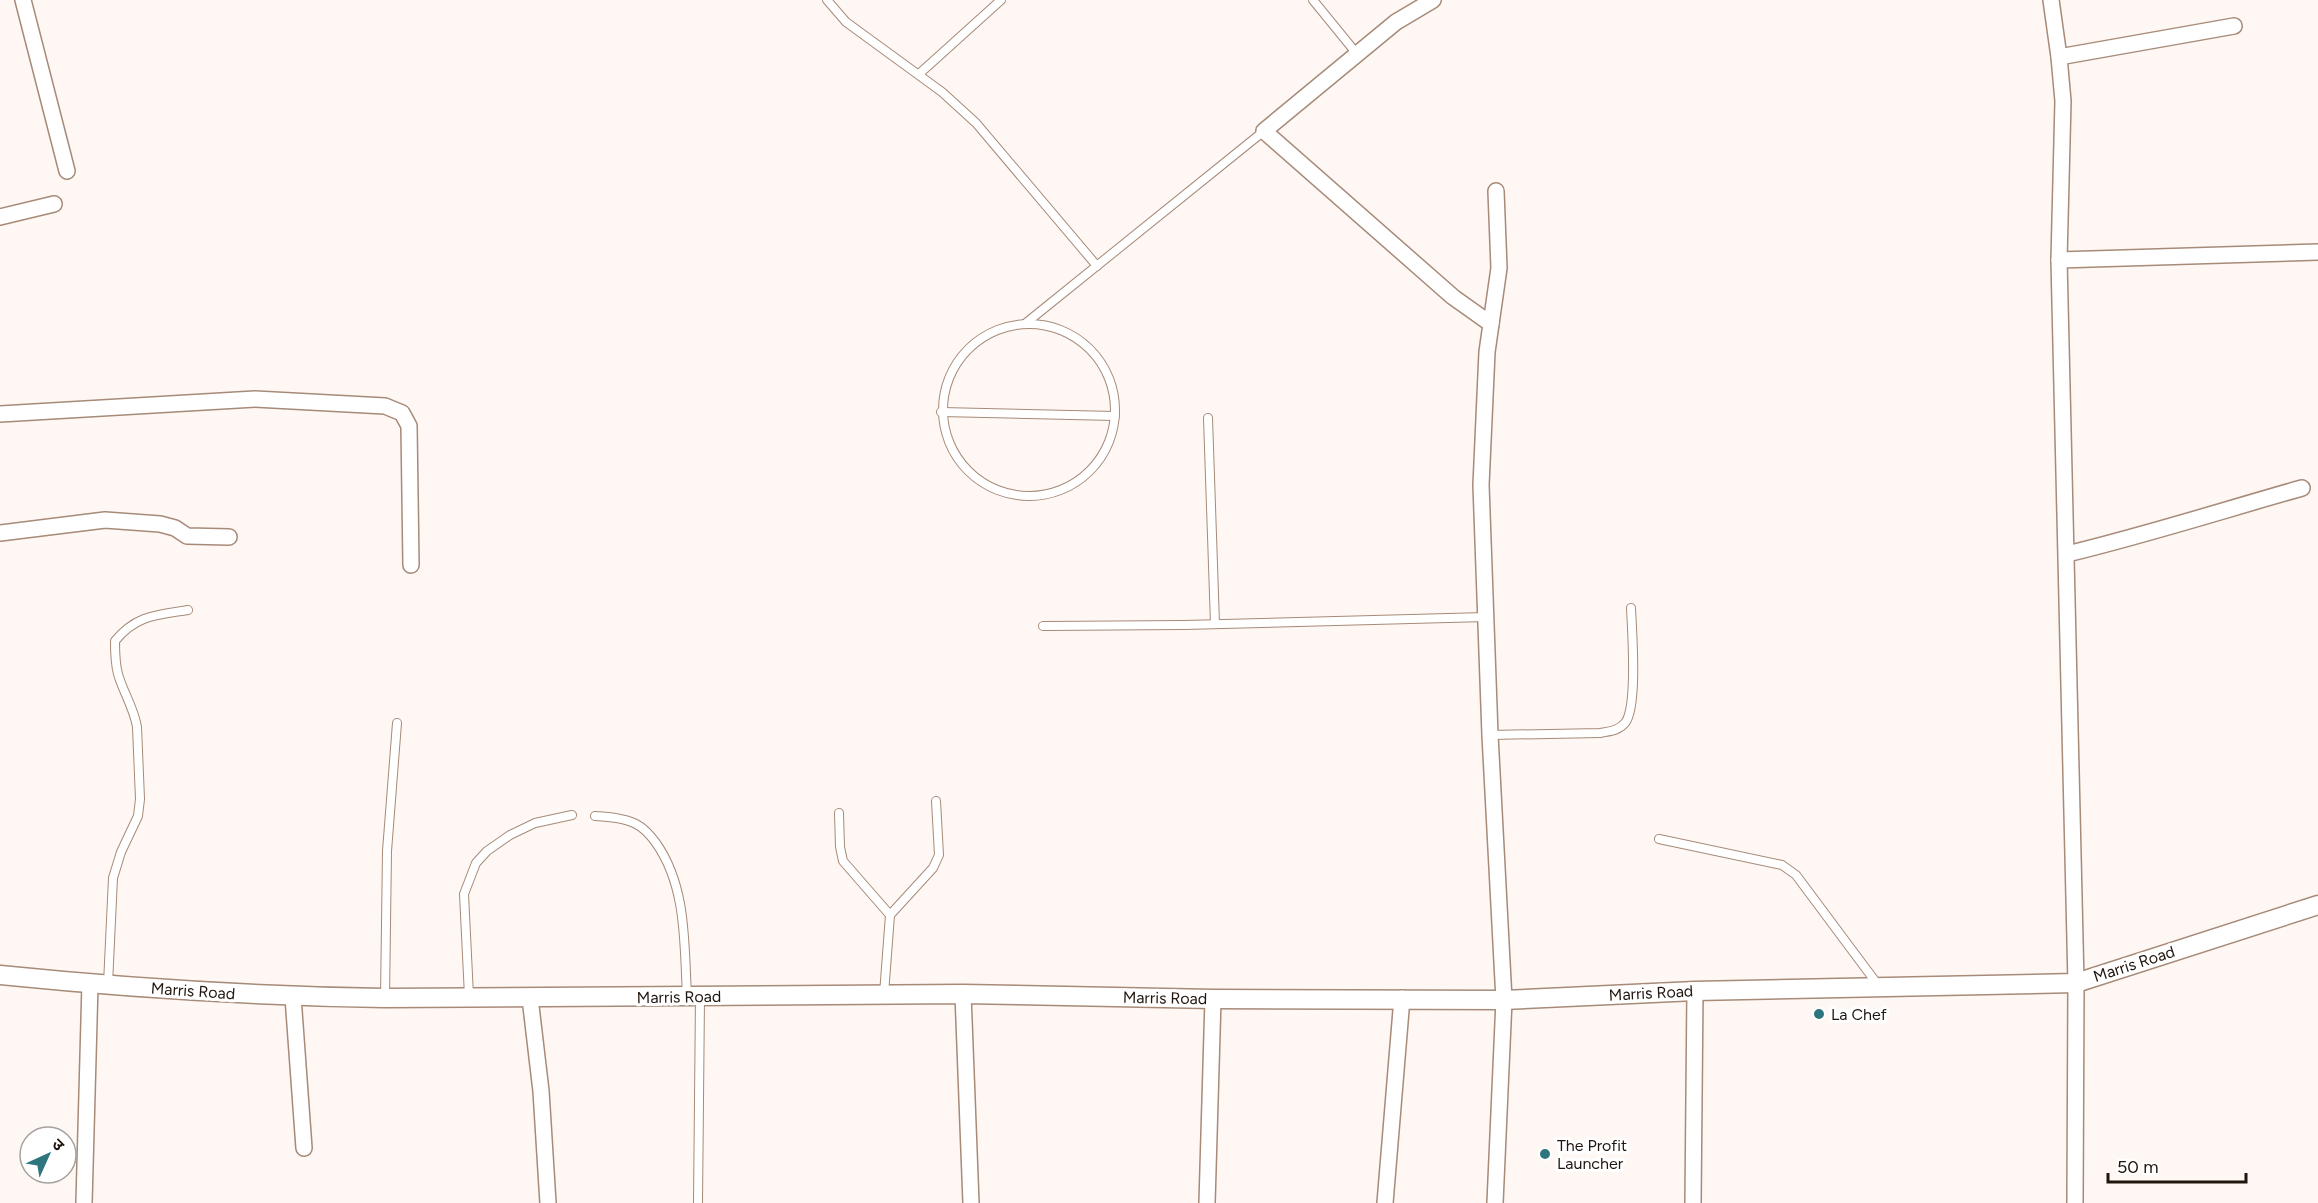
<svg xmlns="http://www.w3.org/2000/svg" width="2318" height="1203" font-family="Figtree,'Noto Sans Devanagari',sans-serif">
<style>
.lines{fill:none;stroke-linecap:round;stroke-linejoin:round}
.service-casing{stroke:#a78a78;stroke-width:10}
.minor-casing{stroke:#a78a78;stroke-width:18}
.tertiary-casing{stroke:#a78a78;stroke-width:21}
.service{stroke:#fff;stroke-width:8}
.minor{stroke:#fff;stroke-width:15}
.tertiary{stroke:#fff;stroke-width:18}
.poi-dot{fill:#2d767d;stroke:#fff;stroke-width:2}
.labels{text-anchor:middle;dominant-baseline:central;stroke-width:6;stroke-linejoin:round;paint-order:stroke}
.street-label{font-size:16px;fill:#21160f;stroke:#fff}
.poi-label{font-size:16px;fill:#21160f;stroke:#fff;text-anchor:start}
</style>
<rect width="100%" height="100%" fill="#fef7f3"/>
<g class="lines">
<g class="service-casing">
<g id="service">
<path d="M827,0L846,22L942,92L976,123L1097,266"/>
<path d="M1313,0L1357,54"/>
<path d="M919,74L1001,0"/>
<path d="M1026,323L1264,131"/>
<circle cx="1029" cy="410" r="86"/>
<path d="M941,412L1115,416"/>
<path d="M1208,418L1215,624"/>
<path d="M1043,626L1184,625L1486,617"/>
<path d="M1490,735L1600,733C1610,731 1618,731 1625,723C1638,707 1632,631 1631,608"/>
<path d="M839,813L840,847L843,861L890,915"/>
<path d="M595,816C609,817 624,818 636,824C644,828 651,836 656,843C687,887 684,944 687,995"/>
<path d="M1659,839L1782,865L1796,875L1878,985"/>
<path d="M108,984L113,878L121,852L138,816L140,799L137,727C134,708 123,692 118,674C115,663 115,652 115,641C136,615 157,615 188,610"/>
<path d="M884,994L890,915L933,868L939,855L936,801"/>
<path d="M469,996L464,894L476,863L487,851L510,835L535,823L572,815"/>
<path d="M385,998L387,851L397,723"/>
<path d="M698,1203L700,997"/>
</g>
</g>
<g class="minor-casing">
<g id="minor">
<path d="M23,0L67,171"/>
<path d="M1433,0L1396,22L1264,131L1453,297L1491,324"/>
<path d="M2051,0L2059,57L2063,101L2059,260L2076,983L2075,1203"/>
<path d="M2059,57L2234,26"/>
<path d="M0,217L54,204"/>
<path d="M2059,260L2318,252"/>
<path d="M0,414L255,399L385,406L402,413L409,426L411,565"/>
<path d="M0,533L105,520L160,524L175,528L187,536L229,537"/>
<path d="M2067,554C2146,535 2224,510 2302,488"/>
<path d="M963,994L971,1203"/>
<path d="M293,997L304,1148"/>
<path d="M530,998L541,1091L548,1203"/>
<path d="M84,1203L90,984"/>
<path d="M1207,1203L1213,999"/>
<path d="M1385,1203L1402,998"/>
<path d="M1495,1203L1504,1000L1490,735L1481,485L1487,352L1499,268L1496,191"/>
<path d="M1693,1203L1695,991"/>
</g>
</g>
<g class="tertiary-casing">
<path id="tertiary" d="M0,975C128,988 256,996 385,998L963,994L1213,999L1504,1000L1695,991L2076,983L2318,905"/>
</g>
<use href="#service" class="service"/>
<use href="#minor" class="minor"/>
<use href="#tertiary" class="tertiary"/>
</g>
<g class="poi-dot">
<circle cx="1819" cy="1014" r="6"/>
<circle cx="1545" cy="1154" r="6"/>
</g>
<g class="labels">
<g class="street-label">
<text transform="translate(2134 964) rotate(-18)">Marris Road</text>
<text transform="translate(193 991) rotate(4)">Marris Road</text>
<text transform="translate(1651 993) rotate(-3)">Marris Road</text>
<text transform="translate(679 997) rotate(-1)">Marris Road</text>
<text transform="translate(1165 998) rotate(1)">Marris Road</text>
</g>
<g class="poi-label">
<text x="1831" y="1014">La Chef</text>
<text x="1557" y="1145">The Profit<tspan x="1557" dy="18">Launcher</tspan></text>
</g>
</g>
<g transform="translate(48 1155) rotate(45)"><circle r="28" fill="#ffffff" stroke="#a6a29f" stroke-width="1.5"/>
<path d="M0-4.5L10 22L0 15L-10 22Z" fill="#2d767d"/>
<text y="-9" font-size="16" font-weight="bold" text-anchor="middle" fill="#21160f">उ</text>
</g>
<path d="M2108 1173v9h138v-9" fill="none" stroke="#21160f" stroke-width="3"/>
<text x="2117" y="1173" font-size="18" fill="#21160f" stroke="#ffffff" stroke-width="4.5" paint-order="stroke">50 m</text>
</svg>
